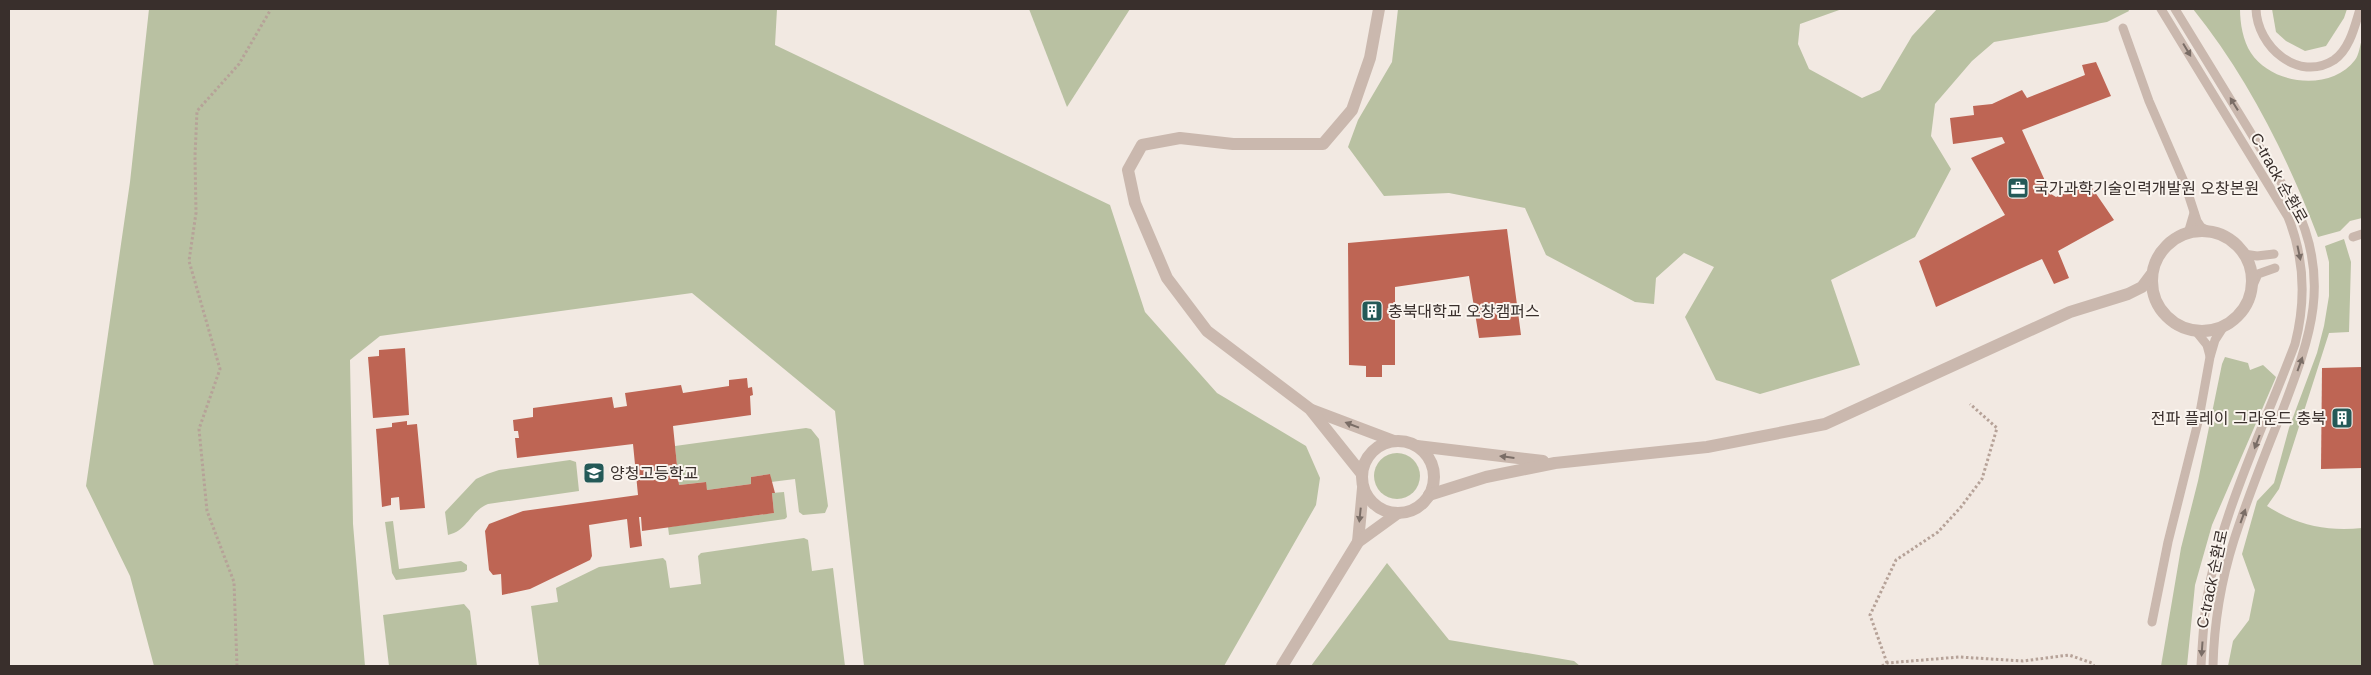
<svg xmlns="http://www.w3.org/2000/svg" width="2371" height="675" font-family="Arial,'Noto Sans KR',sans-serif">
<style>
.green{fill:#b9c1a2}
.building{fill:#be6554}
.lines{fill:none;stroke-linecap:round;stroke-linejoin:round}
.path{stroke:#b6a298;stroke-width:3;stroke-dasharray:2.5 2.5;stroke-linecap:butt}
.service{stroke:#cab8ae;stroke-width:9}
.minor{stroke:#cab8ae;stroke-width:12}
.oneway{fill:#7a6d66}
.labels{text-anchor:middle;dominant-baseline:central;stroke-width:4;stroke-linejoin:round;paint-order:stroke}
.street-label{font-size:16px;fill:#392f2c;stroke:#faf4ee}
.poi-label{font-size:16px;fill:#392f2c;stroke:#faf4ee;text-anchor:start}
</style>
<rect width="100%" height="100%" fill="#f2e9e2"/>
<g class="green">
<path d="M149,9H777L775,45L1110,205L1145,312L1217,393L1306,446L1320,478L1316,505L1224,666H864L835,411L692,293L380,336L350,360L353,524L365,666H154L130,576L86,486L130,182Z"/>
<path d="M1029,9H1130L1067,107Z"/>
<path d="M1398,9H1842L1800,24L1798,44L1809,69L1862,98L1880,90L1912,36L1937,9H2128L2129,11L2107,22L1994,42L1972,61L1935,104L1931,136L1951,169L1915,237L1831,280L1860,365L1760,394L1716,380L1685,317L1714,267L1684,253L1656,278L1654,304L1635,302L1546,255L1525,208L1449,193L1384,196L1348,147L1358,120L1392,62Z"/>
<path d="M2193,9H2240C2240,23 2243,41 2251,53C2272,85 2331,92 2355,60C2359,55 2360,45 2362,39V218L2350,221L2340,231L2318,237C2287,156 2247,76 2193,9Z"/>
<path d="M2272,9H2347L2344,18L2326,46L2305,51L2286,41L2276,32Z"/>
<path d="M2344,239L2351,262L2349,332L2329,333L2279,489L2267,506C2296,525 2328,532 2362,528V666H2228L2233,641L2249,620L2255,590L2242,554L2257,501L2274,483L2289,428L2317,353L2324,326L2329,296V262L2325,246Z"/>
<path d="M2225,357L2248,363L2250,370L2263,365L2276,377L2212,525L2195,585L2187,666H2161L2181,548L2198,481L2222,364Z"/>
<path d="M806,428L811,429L819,439L828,506L825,513L803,515L799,512L795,479L771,482L770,474L751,477V484L707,490L705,482L679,485L675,446Z"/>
<circle cx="1397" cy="476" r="23"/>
<path d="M570,460L576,462L579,491L488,504C470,511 469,530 448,535L445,512L476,479L487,474L499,470Z"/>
<path d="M784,492L787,517L785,519L669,535L668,527L774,513L772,493Z"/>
<path d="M393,521L399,569L461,561L467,565V570L464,572L396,580L392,573L385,522Z"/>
<path d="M804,538L808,540L812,571L833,568L845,666H539L531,606L558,602L556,588L599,567L663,558L666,561L670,588L701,584L698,556L701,553Z"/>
<path d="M1387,563L1449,640L1574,661L1580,666H1311Z"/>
<path d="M464,604L470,611L477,666H389L383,615Z"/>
</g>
<g class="building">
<path d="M2096,62L2111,96L2022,130L2051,194L2056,197L2088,182L2114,220L2058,251L2069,278L2054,284L2042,259L1936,307L1919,261L2005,215L1971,158L2005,143L2002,137L1953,144L1950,118L1974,115L1973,106L1992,104L2022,90L2027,98L2085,75L2082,65Z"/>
<path d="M1507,229L1521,335L1479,338L1469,276L1395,287V365H1382V377H1366V366L1349,365L1348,243Z"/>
<path d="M405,348L409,415L373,418L368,357L379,356V350Z"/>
<path d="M2362,367V468L2321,469L2322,368Z"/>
<path d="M747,378L748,388L752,387L753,395L750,396L751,415L673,426L679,485L706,482L707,490L751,484V477L770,474L775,493H772L774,513L642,531L641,517H639L642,546L630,548L627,519L589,525L592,556L590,560L530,589L502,595L501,574L493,575L489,570L485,531L489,524L523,511L638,495L633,444L517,458L515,438H519L518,431H514L513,420L533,417V408L612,397L614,408L627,406L625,393L681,385L683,393L729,386V380Z"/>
<path d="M407,421V425L417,424L425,508L400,510L399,497L391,498V505L382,507L376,429L392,427V423Z"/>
</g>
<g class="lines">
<g class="path">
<path d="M1887,663L1870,615L1896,560L1938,532L1961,507L1982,479L1997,428L1970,404"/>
<path d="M237,666L234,582L207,511L199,429L220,369L189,261L196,213L195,156L197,111L239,64L271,9"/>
<path d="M1882,666L1887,663L1959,657L2023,661L2069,655L2092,663L2094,666"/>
</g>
<g class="service">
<path d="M2161,9L2288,217C2305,259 2306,301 2295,344C2264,427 2215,526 2205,613C2203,631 2202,649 2201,666"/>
<path d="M2175,9L2295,205C2331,280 2311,336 2283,409C2266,452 2248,496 2234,540C2221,581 2214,624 2213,666"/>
<path d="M2256,9C2257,46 2298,83 2334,60C2350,49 2355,25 2360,9"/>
<path d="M2123,28L2149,101L2185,184L2197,221L2201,227L2212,233"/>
<path d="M2185,235L2189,230L2194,213"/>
<path d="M2353,237L2362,234"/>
<path d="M2244,254L2257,256L2274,254"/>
<path d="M2254,283L2258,274L2275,268"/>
<path d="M2195,330L2207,345L2210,356"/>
<path d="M2152,622L2168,542L2199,418L2210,357L2215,340L2224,326"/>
</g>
<g class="minor">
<circle cx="2202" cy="281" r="50"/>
<path d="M1312,410L1394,441"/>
<circle cx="1398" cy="477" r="36"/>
<path d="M1417,446L1543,461"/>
<path d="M1362,474L1310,409L1207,331L1167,278L1135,203L1128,170L1142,145L1180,138L1233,144H1323L1352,110L1370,58L1379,9"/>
<path d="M1429,495L1486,477L1555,463L1707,447L1825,424L2070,312L2128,294L2142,287L2151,275"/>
<path d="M1358,542L1363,488"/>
<path d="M1282,666L1358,542L1398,513"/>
</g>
</g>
<defs><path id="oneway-solid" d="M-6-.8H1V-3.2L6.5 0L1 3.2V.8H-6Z" transform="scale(1.25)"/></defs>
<g class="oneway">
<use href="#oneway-solid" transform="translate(2187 50) rotate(59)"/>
<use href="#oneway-solid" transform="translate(2234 104) rotate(-122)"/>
<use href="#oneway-solid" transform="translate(2299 253) rotate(78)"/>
<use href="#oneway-solid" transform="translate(2300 364) rotate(-70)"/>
<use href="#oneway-solid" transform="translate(1352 425) rotate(-159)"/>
<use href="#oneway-solid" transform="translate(2257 442) rotate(111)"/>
<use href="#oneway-solid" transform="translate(1507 457) rotate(-173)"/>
<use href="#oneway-solid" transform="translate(1360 515) rotate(96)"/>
<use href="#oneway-solid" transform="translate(2243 516) rotate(-70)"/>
<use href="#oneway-solid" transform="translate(2202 649) rotate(94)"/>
</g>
<defs>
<g id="office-square" transform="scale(1.125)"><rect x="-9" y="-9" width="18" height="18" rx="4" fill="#245957" stroke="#faf4ee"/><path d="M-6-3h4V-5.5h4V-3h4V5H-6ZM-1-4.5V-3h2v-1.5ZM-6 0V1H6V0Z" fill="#fff"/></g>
<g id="building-square" transform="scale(1.125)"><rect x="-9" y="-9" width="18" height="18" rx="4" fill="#245957" stroke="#faf4ee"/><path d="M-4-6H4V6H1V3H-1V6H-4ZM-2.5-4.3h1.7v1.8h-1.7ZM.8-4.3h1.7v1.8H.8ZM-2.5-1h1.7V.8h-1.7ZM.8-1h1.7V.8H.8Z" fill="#fff"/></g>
<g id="school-square" transform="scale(1.125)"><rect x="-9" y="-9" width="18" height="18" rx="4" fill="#245957" stroke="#faf4ee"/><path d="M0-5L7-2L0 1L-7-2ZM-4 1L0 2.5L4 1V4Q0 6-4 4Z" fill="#fff"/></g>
</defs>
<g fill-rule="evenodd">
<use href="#office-square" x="2018" y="188"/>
<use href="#building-square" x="1372" y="311"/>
<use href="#building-square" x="2342" y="418"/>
<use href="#school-square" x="594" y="473"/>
</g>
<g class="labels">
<g class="street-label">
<text transform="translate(2279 178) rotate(61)">C-track 순환로</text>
<text transform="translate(2212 579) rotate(-78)">C-track 순환로</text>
</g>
<g class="poi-label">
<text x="2034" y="188">국가과학기술인력개발원 오창본원</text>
<text x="1388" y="311">충북대학교 오창캠퍼스</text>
<text x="2326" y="418" text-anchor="end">전파 플레이 그라운드 충북</text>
<text x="610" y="473">양청고등학교</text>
</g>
</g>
<rect width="2371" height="675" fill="none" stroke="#392f2c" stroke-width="20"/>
</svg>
